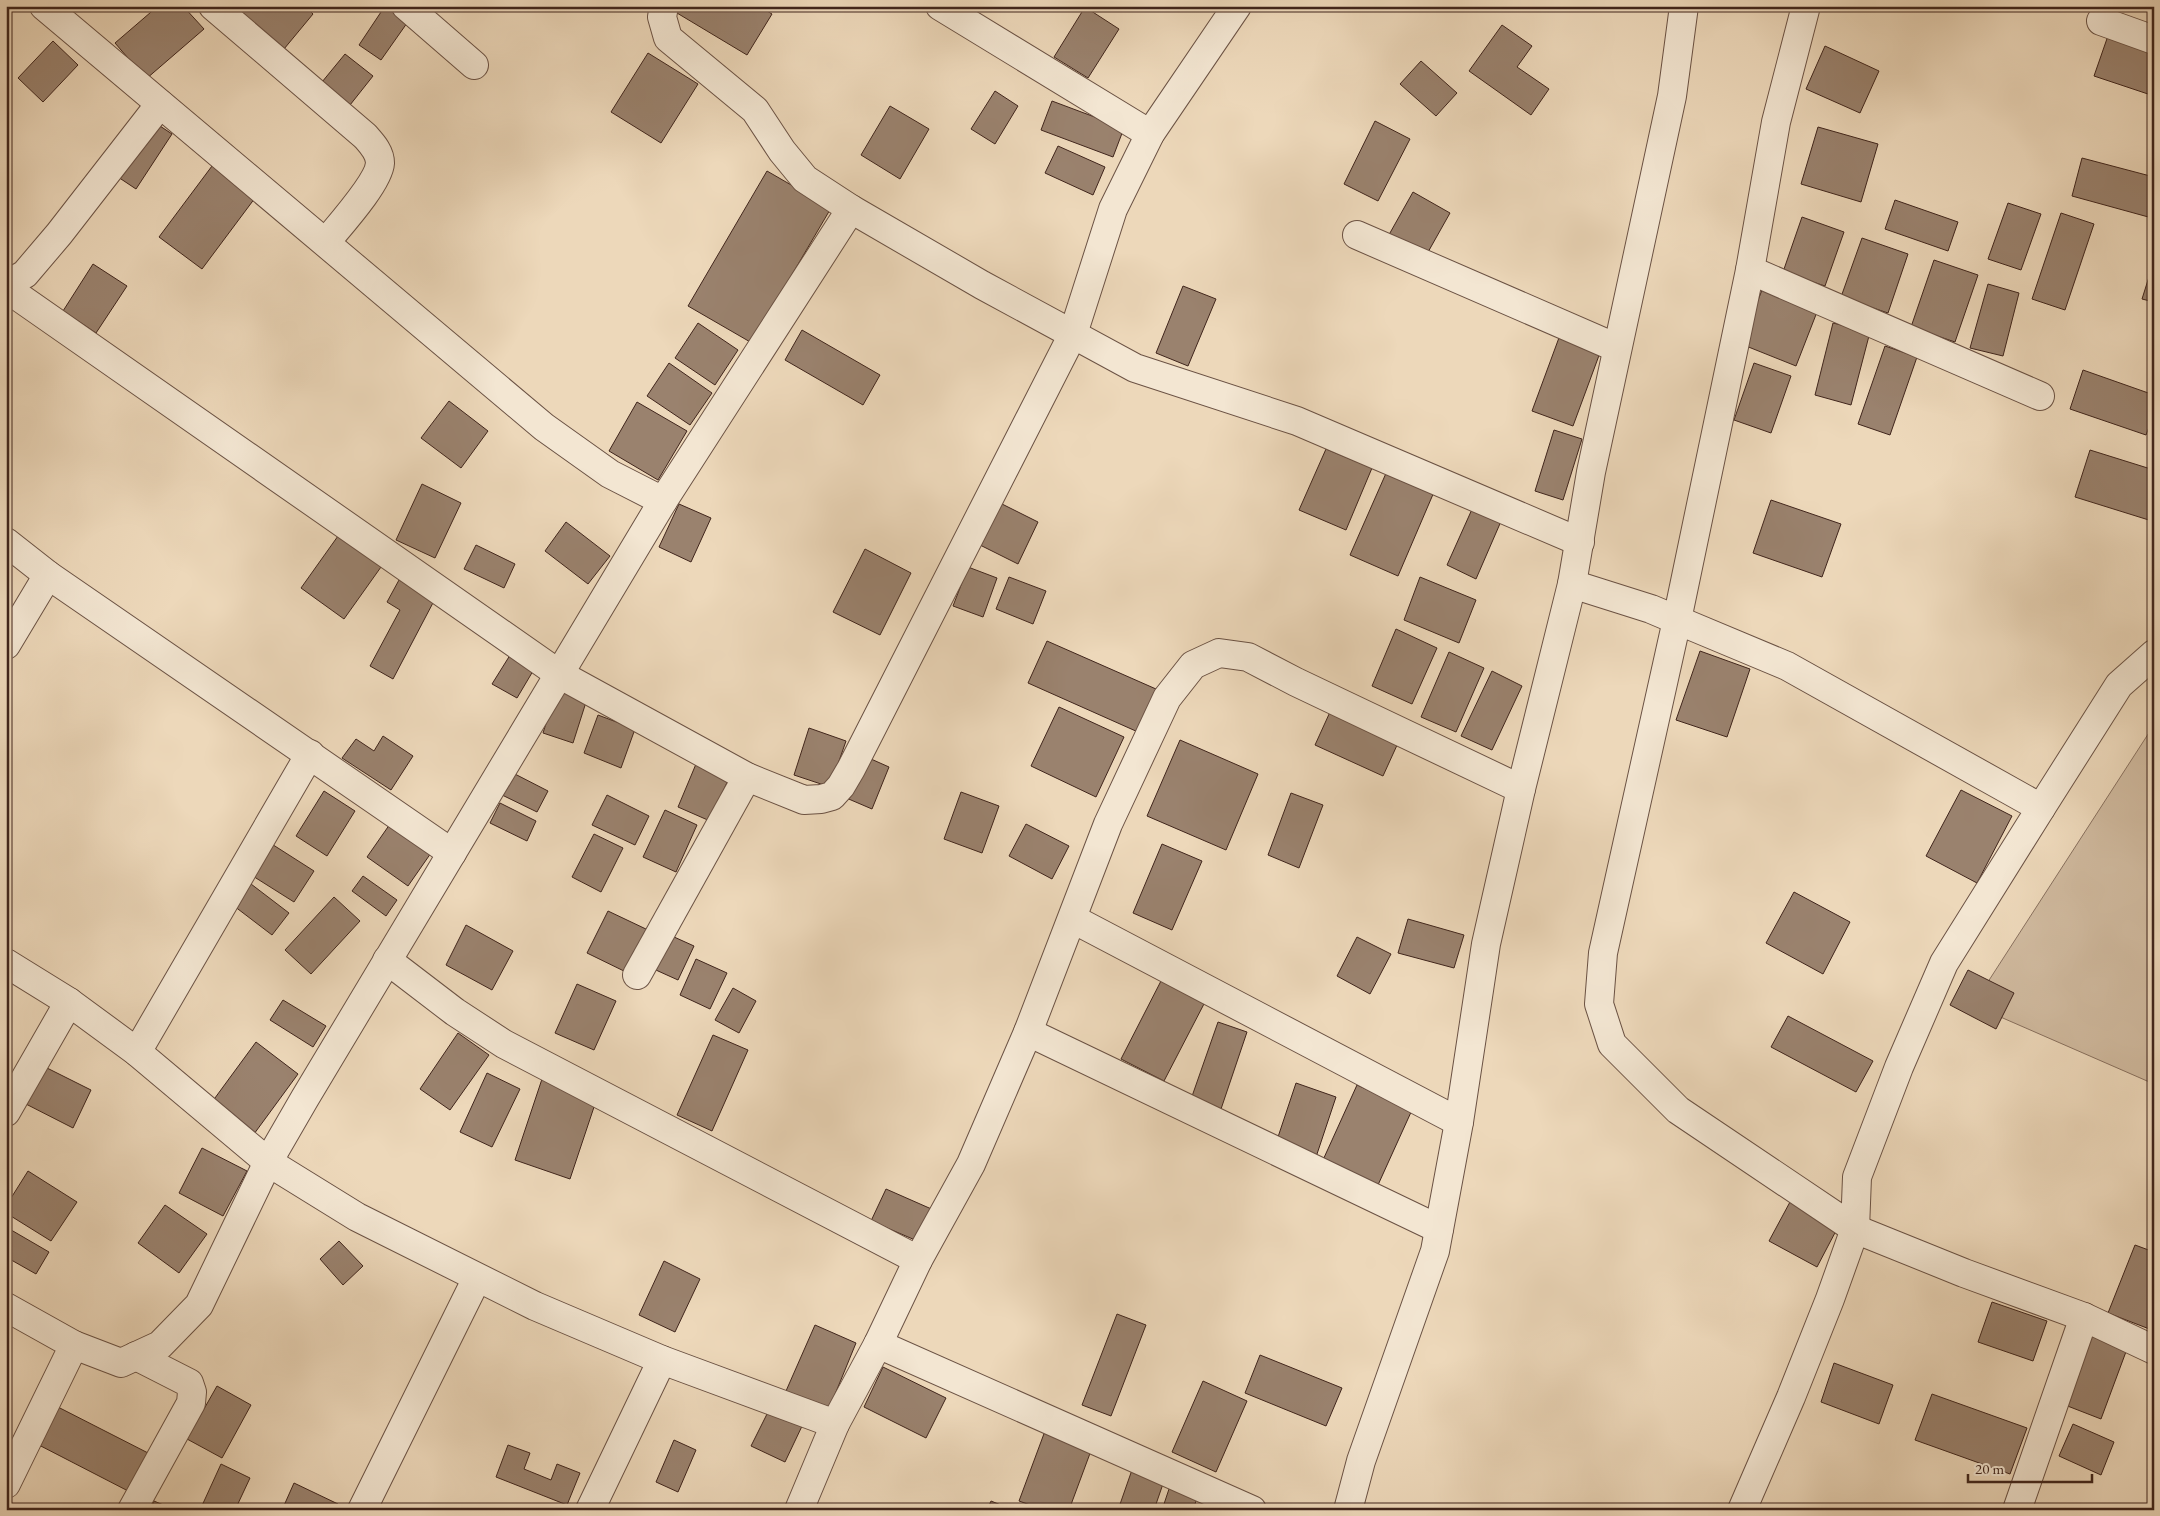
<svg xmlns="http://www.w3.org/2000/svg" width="2160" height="1516" font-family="'EB Garamond',serif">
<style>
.green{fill:#d0ba9f;stroke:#88705e}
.building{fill:#9a826e;stroke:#40251c}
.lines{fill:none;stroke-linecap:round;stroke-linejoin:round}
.minor-casing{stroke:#6b5244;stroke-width:30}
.tertiary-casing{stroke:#6b5244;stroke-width:30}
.minor{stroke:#f3e6d2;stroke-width:28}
.tertiary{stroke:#f3e6d2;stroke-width:28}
</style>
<rect width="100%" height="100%" fill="#edd8ba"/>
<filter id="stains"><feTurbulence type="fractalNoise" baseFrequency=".004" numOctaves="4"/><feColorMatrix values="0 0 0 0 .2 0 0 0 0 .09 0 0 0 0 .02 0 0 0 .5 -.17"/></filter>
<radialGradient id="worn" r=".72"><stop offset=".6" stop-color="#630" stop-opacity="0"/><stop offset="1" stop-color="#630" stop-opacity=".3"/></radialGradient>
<path class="green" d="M2154,725V1084L1973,1005Z"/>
<g class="building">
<path d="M158,6H183L204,29L146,79L115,43Z"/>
<path d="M232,6H305L313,14L284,49Z"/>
<path d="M385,6H398L412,16L381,60L359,45Z"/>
<path d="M681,6H759L772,14L747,55L677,13Z"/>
<path d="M1085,7L1119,29L1088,78L1054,57Z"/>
<path d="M1502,25L1532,46L1517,67L1549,89L1531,115L1469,71Z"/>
<path d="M2110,30L2154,45V96L2094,76Z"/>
<path d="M53,41L78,65L43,102L18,78Z"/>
<path d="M1825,46L1879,71L1860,113L1806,89Z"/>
<path d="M648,53L698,84L661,143L611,112Z"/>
<path d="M345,54L373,76L350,105L322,82Z"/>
<path d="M1421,61L1457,93L1436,116L1400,84Z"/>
<path d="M995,91L1018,106L995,144L971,129Z"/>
<path d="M1052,101L1124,128L1113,157L1041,130Z"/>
<path d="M890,106L929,129L900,179L861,155Z"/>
<path d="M1375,121L1410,139L1378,201L1344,184Z"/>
<path d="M154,122L172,134L136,189L118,177Z"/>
<path d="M1818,127L1878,144L1861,202L1801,184Z"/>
<path d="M1058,146L1105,167L1093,195L1045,173Z"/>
<path d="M2082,158L2154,177L2152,218L2072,196Z"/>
<path d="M212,166L255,198L202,269L159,237Z"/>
<path d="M767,171L831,208L752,343L688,306Z"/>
<path d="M1413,192L1450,213L1423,261L1386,240Z"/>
<path d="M1895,200L1958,222L1948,251L1885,229Z"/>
<path d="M2008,203L2041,214L2021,270L1988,259Z"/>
<path d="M2061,213L2094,224L2065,310L2032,299Z"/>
<path d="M1802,217L1844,232L1825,286L1783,272Z"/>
<path d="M1862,238L1908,254L1888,313L1841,297Z"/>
<path d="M1934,260L1978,275L1955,342L1911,327Z"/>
<path d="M2154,261V302L2142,299Z"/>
<path d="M93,264L127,286L96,333L63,311Z"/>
<path d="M1988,284L2019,293L2003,356L1970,348Z"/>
<path d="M1183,286L1216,299L1188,366L1156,353Z"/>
<path d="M1762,290L1817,312L1796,366L1741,344Z"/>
<path d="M698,323L738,350L715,385L675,358Z"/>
<path d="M1833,323L1870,332L1851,405L1815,395Z"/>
<path d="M802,330L880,375L863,405L785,360Z"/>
<path d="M1560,335L1601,350L1573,426L1532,411Z"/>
<path d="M1885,346L1917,357L1890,435L1858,424Z"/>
<path d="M669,363L712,393L690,425L647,396Z"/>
<path d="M1754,363L1791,376L1771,433L1734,420Z"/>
<path d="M2083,370L2154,395V414L2146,435L2070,409Z"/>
<path d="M449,401L488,431L461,468L421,438Z"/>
<path d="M637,402L687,431L658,480L609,451Z"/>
<path d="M1554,430L1582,439L1563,500L1535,491Z"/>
<path d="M1326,449L1372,468L1346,530L1299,510Z"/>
<path d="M2090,450L2154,470V514L2152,521L2075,497Z"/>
<path d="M1387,471L1434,492L1398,576L1350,555Z"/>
<path d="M422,484L461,503L435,558L396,540Z"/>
<path d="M990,498L1038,522L1018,564L970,540Z"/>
<path d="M1771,500L1841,524L1822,577L1753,553Z"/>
<path d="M679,504L711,518L691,562L659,547Z"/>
<path d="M1473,507L1502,519L1476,579L1447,565Z"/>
<path d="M566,522L610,556L588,584L545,551Z"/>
<path d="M338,536L381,567L344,619L301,588Z"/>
<path d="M476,545L515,564L504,588L464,569Z"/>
<path d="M865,549L911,573L880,635L833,612Z"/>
<path d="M968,567L997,578L983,617L953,606Z"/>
<path d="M1009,577L1046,591L1033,624L996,609Z"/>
<path d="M1420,577L1476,600L1459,643L1404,620Z"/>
<path d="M399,580L435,599L393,679L370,666L400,610L387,602Z"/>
<path d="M1396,629L1437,648L1412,704L1372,686Z"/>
<path d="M1047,641L1156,689L1138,732L1028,683Z"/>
<path d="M1700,651L1750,669L1727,737L1676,720Z"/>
<path d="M512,652L536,666L517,698L492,684Z"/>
<path d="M1449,652L1484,668L1456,732L1421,717Z"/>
<path d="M1492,671L1522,686L1492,750L1461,736Z"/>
<path d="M557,689L587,699L573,743L543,733Z"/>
<path d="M1059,707L1124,737L1096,797L1031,766Z"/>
<path d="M1330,712L1398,743L1383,776L1315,745Z"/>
<path d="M598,715L635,729L621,768L584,753Z"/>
<path d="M809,728L846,741L830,787L794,775Z"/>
<path d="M383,736L413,756L391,790L342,758L356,739L374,751Z"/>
<path d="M1180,740L1258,774L1226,850L1147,816Z"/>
<path d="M862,755L889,767L872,809L844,797Z"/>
<path d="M696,764L729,778L710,821L678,807Z"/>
<path d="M511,772L548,791L537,812L500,794Z"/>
<path d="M1961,790L2012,816L1977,883L1926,856Z"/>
<path d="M324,791L355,811L327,856L296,836Z"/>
<path d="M961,792L999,806L982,853L944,839Z"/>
<path d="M1291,793L1323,805L1299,868L1268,855Z"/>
<path d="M607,795L649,816L635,845L592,825Z"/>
<path d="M500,803L536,821L527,841L490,823Z"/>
<path d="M665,810L697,825L676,872L643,857Z"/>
<path d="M390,824L431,853L408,886L367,857Z"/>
<path d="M1026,824L1069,846L1052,879L1009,856Z"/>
<path d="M594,834L623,848L601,892L572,877Z"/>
<path d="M267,841L314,871L294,902L248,873Z"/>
<path d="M1162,844L1202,861L1172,930L1133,913Z"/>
<path d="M363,876L397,900L386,916L352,891Z"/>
<path d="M251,884L289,913L272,935L234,906Z"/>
<path d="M1794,892L1850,922L1823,974L1766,943Z"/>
<path d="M334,897L360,921L311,974L285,950Z"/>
<path d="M608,911L648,930L628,973L587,953Z"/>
<path d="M1408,919L1464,935L1454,968L1398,953Z"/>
<path d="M466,925L513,951L492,990L446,965Z"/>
<path d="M663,932L694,946L678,980L647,966Z"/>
<path d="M1357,937L1391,954L1370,994L1337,976Z"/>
<path d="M696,959L727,973L710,1009L680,995Z"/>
<path d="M1968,970L2014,993L1996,1029L1950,1005Z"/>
<path d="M1162,979L1205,1002L1164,1081L1121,1059Z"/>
<path d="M577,984L616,1001L594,1050L555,1033Z"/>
<path d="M733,988L756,1001L739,1033L715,1020Z"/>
<path d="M283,1000L326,1026L313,1047L270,1020Z"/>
<path d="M1788,1016L1873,1061L1856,1092L1771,1047Z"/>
<path d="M1218,1022L1247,1032L1220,1112L1190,1102Z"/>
<path d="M458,1033L489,1055L450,1110L420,1089Z"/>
<path d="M713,1035L748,1050L712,1131L677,1115Z"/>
<path d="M256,1042L298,1074L254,1134L212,1102Z"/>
<path d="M39,1064L91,1090L73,1128L20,1101Z"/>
<path d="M487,1073L520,1089L492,1147L460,1132Z"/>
<path d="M542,1079L597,1098L570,1179L515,1160Z"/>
<path d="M1296,1083L1336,1097L1315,1160L1275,1146Z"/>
<path d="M1357,1085L1412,1110L1373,1196L1318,1171Z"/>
<path d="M202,1148L247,1171L223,1216L179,1193Z"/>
<path d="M28,1171L77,1202L51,1241L6,1213V1206Z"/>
<path d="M886,1189L936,1211L922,1243L871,1221Z"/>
<path d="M1790,1202L1838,1227L1817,1267L1769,1241Z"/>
<path d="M165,1205L207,1234L179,1273L138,1243Z"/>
<path d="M6,1227L49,1252L36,1274L6,1257Z"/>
<path d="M339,1241L363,1266L343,1285L320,1259Z"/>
<path d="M2135,1245L2154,1252L2152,1330L2108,1313Z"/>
<path d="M664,1261L700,1279L675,1332L639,1315Z"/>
<path d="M1992,1302L2047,1321L2033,1361L1978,1342Z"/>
<path d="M1117,1314L1146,1325L1111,1416L1082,1405Z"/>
<path d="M815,1325L856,1343L829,1409L786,1391Z"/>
<path d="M2091,1336L2127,1349L2101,1419L2065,1405Z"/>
<path d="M1260,1355L1342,1388L1326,1426L1245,1393Z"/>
<path d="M1834,1363L1893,1385L1879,1424L1821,1402Z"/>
<path d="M883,1367L946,1398L926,1438L864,1407Z"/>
<path d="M1203,1381L1247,1401L1216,1472L1172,1452Z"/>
<path d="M217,1386L251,1405L222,1458L187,1439Z"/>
<path d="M1932,1394L2027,1428L2010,1474L1915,1440Z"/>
<path d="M54,1405L152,1455L132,1493L35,1443Z"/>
<path d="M770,1408L803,1424L785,1462L751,1446Z"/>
<path d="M2073,1424L2114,1442L2101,1475L2059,1456Z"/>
<path d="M1045,1431L1092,1448L1069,1510H1044L1019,1501Z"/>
<path d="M674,1440L696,1450L678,1492L656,1482Z"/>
<path d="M508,1445L530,1453L524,1469L551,1480L557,1464L580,1473L567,1505L496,1477Z"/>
<path d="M221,1464L250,1478L235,1510H200Z"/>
<path d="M1133,1467L1165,1478L1154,1510H1118Z"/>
<path d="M294,1483L338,1504L336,1510H282Z"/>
<path d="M1170,1486L1198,1495L1193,1510H1162Z"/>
<path d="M154,1501L175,1510H150Z"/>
<path d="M991,1501L1013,1510H987Z"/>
</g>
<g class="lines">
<g class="minor-casing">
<g id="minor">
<path d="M44,6L544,427L610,474L663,501L305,1098L268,1162L199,1305L160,1345L121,1363L74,1345"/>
<path d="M213,6L365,136C372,144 380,152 380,163C379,182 339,226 326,242"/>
<path d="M406,6L474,65"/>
<path d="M664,6L662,17L668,38L755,110L782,151L805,179L851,209"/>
<path d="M940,6L1150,134"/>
<path d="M2101,21L2154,40"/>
<path d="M1357,235L1617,348"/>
<path d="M1750,270L2040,396"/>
<path d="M6,285L25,274L59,234L160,104"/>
<path d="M6,288L559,674L747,777L804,800L821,799L832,796L841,786L851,769L1073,334L1113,209L1150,134L1237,6"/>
<path d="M663,501L851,209L982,285L1135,368L1297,421L1580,542"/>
<path d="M6,542L48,575L452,853"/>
<path d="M1572,584L1651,609L1677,620L1603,953L1599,1004L1612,1044L1678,1110L1855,1229L1964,1273L2084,1317L2154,1350"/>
<path d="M6,645L48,575"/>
<path d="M2041,808L2119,685L2154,654"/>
<path d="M1073,919L1459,1122"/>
<path d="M387,960L455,1012L504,1044L918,1260"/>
<path d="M6,963L69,1002"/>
<path d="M637,975L747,777"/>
<path d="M1028,1032L1439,1229"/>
<path d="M137,1052L310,754"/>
<path d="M6,1112L69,1002L137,1052L268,1162L357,1217L535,1306L662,1360L835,1424L799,1510"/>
<path d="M6,1307L74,1345L6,1484"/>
<path d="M878,1344L1252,1510"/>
<path d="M835,1424L878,1344L918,1260L971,1164L1028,1032L1108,824L1167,698L1193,665L1219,653L1248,657L1296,682L1521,789"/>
<path d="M132,1510L191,1403L192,1392L189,1383L136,1356"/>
<path d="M362,1510L477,1278"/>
<path d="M590,1510L662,1360"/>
<path d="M1742,1510L1791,1397L1830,1299L1855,1229L1857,1177L1899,1067L1944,963L2041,808L1787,666L1677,620L1750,270L1776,122L1806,6"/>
<path d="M2017,1510L2084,1317"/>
</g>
</g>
<g class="tertiary-casing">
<path id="tertiary" d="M1348,1510L1361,1461L1435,1251L1459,1122L1486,944L1521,789L1572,584L1591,472L1672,96L1684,6"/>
</g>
<use href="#minor" class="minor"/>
<use href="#tertiary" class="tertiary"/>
</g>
<rect width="2160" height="1516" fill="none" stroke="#edd8ba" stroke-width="25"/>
<rect x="8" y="8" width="2145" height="1501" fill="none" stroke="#40251c" stroke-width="2.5"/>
<rect x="12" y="12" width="2135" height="1491" fill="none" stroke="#40251c"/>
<path d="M1968 1474v8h124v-8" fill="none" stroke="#40251c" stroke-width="2.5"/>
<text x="1975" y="1474" font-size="15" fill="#40251c" stroke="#f3e6d2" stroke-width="4" paint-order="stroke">20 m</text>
<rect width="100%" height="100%" filter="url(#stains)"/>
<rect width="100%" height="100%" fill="url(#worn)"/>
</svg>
